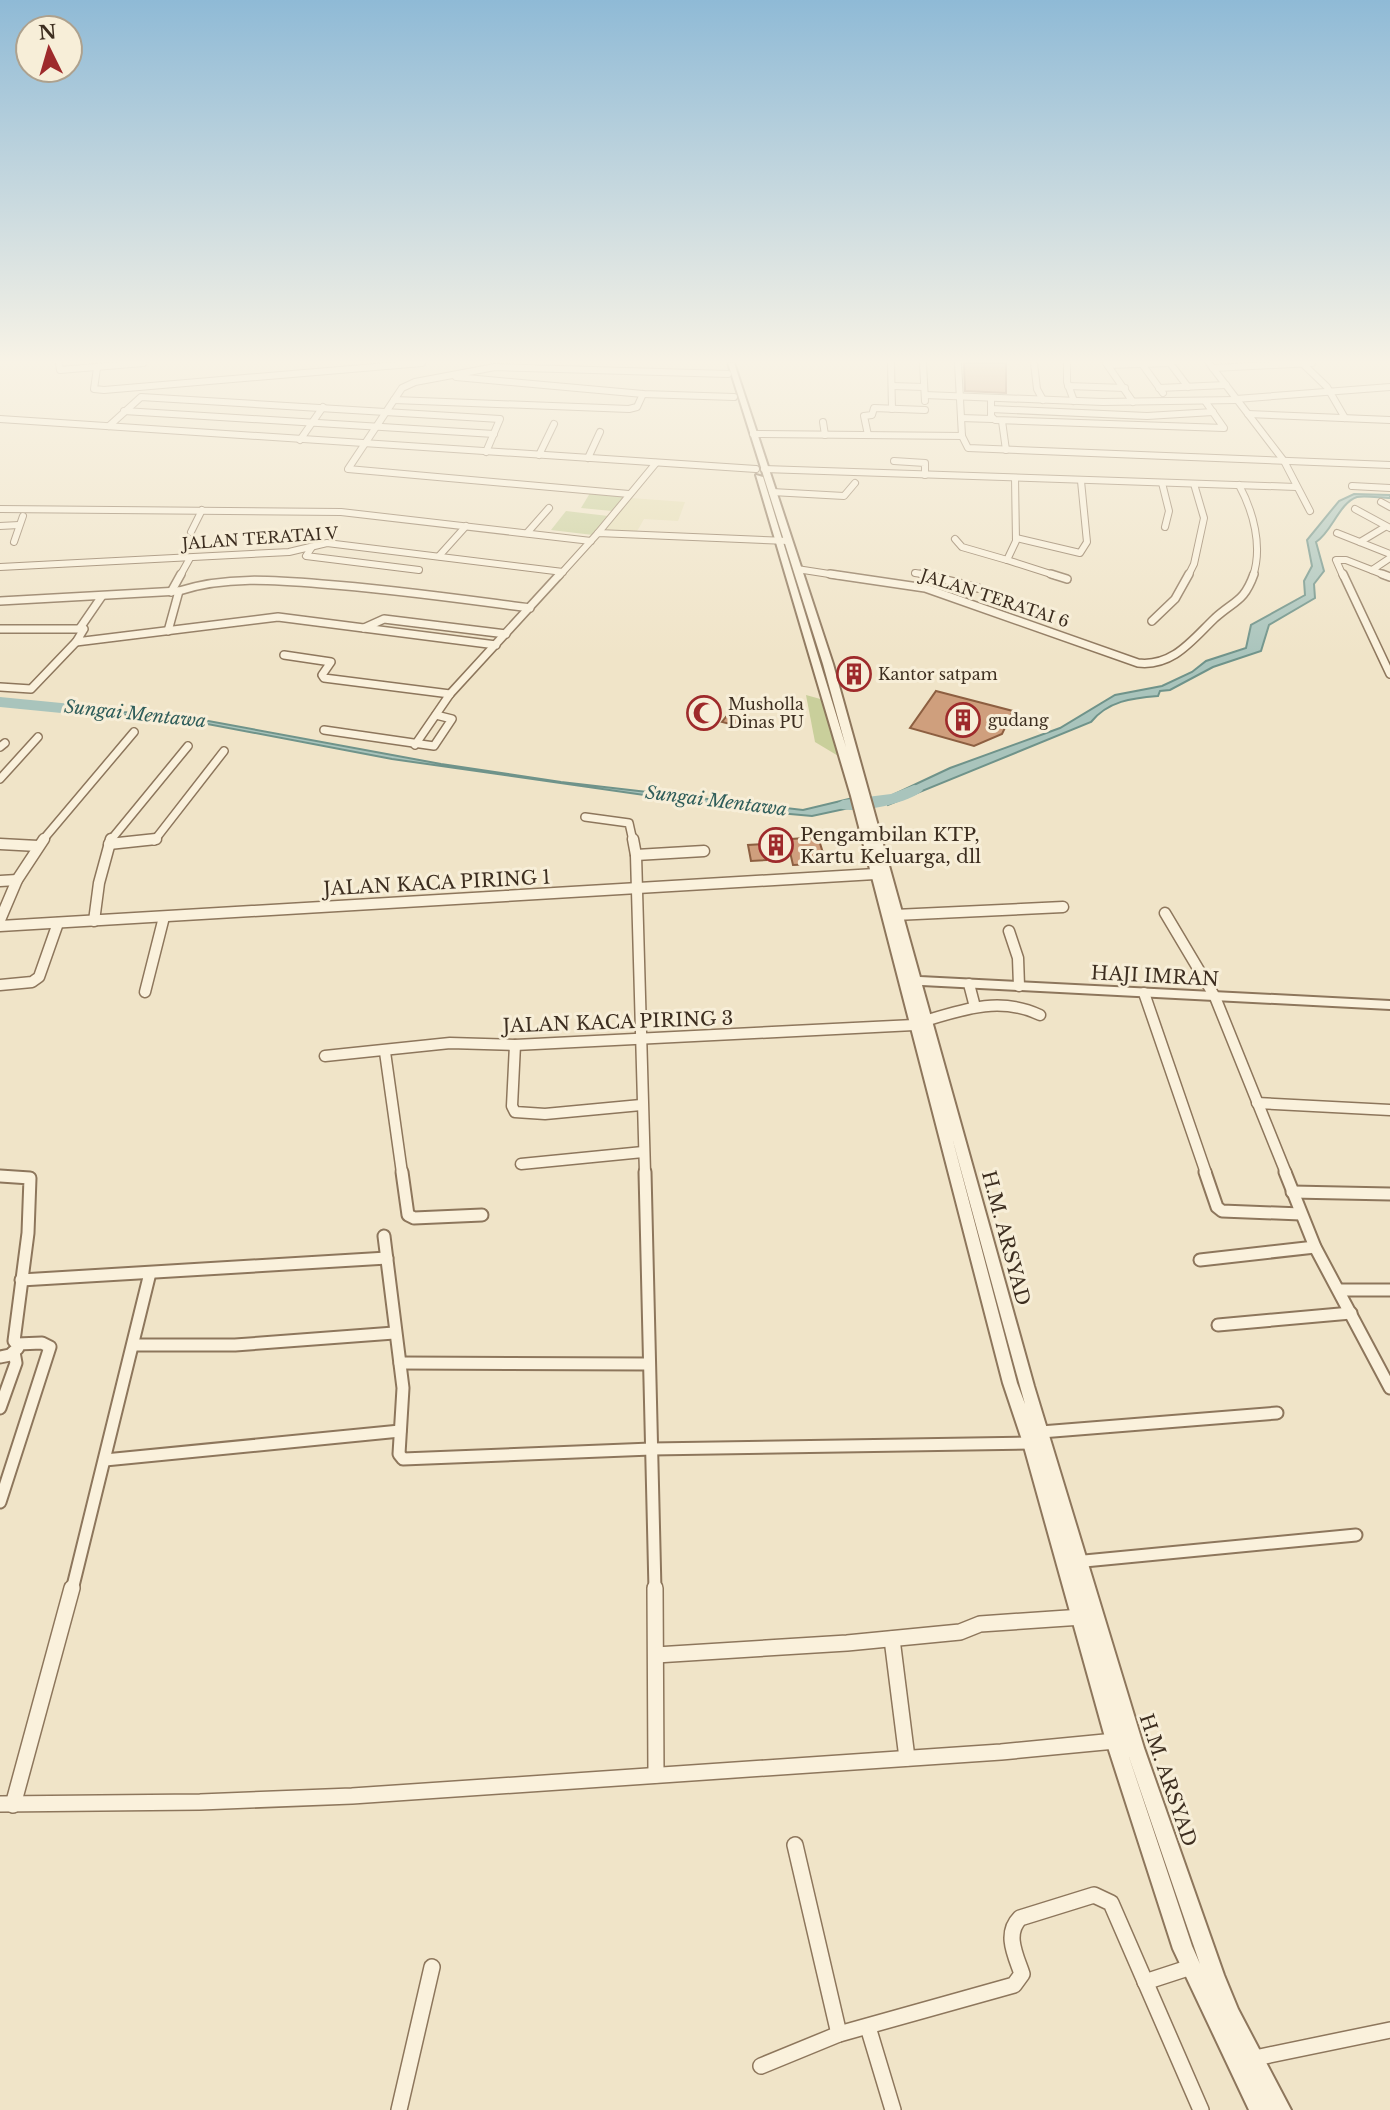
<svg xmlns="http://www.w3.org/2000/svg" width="1390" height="2110" font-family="'Libre Baskerville',serif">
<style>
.farmland{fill:#e6deb5}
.green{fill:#c9cf9b}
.water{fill:#a9c4bc;stroke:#6f938a;stroke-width:2}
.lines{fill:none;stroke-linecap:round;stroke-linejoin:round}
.river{fill:#a9c4bc;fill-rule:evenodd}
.building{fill:#cf9f7d;stroke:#8d5f41;stroke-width:2}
.minor-far4-casing{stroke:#8d765c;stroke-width:8}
.minor-far3-casing{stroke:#8d765c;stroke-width:10}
.minor-far2-casing{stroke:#8d765c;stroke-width:13}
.minor-far1-casing{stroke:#8d765c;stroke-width:15}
.minor-casing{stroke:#8d765c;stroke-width:18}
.tertiary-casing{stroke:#8d765c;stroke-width:4}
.minor-far4{stroke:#faf1dc;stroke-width:6}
.minor-far3{stroke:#faf1dc;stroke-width:7}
.minor-far2{stroke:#faf1dc;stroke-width:10}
.minor-far1{stroke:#faf1dc;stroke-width:11}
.minor{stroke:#faf1dc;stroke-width:15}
.tertiary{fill:#faf1dc;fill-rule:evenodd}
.labels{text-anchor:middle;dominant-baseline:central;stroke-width:6;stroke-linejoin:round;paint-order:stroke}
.far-street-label{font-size:16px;fill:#3d2e20;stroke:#f7eed8}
.far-poi-label{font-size:16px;fill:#3d2e20;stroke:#f7eed8;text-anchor:start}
.far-water-label{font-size:18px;font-style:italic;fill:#2f5d5a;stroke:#f7eed8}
.poi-label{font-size:19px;fill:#3d2e20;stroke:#f7eed8;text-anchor:start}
.street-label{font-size:19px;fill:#3d2e20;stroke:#f7eed8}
</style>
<rect width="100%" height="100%" fill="#f0e4c8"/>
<path class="farmland" d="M631,498L685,502L678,521L644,519L636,533L604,530Z"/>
<g class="green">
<path d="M590,493L624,496L612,511L581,508Z"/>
<path d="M566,511L608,516L593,535L551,530Z"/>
<path d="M806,695L824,700L840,757L815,742Z"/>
</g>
<g class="water">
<path d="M1354,494L1390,495V498C1381,498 1365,495 1357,497C1339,503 1332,532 1316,542L1324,571L1314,584L1315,598L1269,625L1261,651L1213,667L1170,690L1160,691L1158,696C1132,698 1108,701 1091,722L888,805L886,798L950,768L1060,728L1115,695L1162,686L1192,672L1206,661L1246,648L1251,625L1305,595L1304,581L1312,566L1307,540L1339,501Z"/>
<path d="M0,700L110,712L165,713L441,764L561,782L803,810L853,798L854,807L812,816L756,811L392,759L160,715H117L18,707Z"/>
</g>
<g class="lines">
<g class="river">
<path d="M0,697L102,707L110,712L102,717L0,707Z"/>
<path d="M914,785L920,786L923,790C912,803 845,818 834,805L843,800L891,794Z"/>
</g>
</g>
<g class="building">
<path d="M964,363H1006V393L965,391Z"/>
<path d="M936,691L1013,711L1002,734L974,746L910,728Z"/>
<path d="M729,713L752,718L746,728L722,722Z"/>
<path d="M818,837L823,853L816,854L819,864L793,865L790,852L765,853L766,860L751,861L748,845L764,844V841Z"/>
</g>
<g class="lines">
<g class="minor-far4-casing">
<g id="minor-far4">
<path d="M59,363L60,370L143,363"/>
<path d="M891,363L892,409"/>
<path d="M923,363L925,401"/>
<path d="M958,363L962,436L968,448L1390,465"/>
<path d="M1034,363L1037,389L1043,400"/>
<path d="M1067,363V382L1074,401"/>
<path d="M1106,363L1133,402"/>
<path d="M1170,363L1188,387"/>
<path d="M1209,363L1284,461L1310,511"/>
<path d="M1302,363L1327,387L1345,418"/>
<path d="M1142,364L1163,393"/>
<path d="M1108,365L1170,363"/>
<path d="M97,368L94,389L104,390L422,363"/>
<path d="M1213,368L1312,363"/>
<path d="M456,377L643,394L734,397"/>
<path d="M892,386L924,387"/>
<path d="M1068,386L1125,388"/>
<path d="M1159,388L1226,385"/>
<path d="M925,395L1103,402L1237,400"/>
<path d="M991,398V416L995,420L1224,428L1205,401"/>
<path d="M1236,399L1390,387"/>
<path d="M394,400L629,409L637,407L643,394"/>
<path d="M991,409L1147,416L1213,412"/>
<path d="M124,411L494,434"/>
<path d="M1248,414L1390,420"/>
<path d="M961,418L992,419"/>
<path d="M0,419L756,469"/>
<path d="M1002,421L1006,450"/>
<path d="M823,422L825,435"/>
<path d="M109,426L141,397L500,419L486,452"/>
<path d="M753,434L962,436"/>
<path d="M868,435L864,416L872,415L874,408L925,410"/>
<path d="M300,440L323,407"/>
<path d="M539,455L554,424"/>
<path d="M588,458L600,432"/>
<path d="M894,461L925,463V475"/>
<path d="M764,469L1296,487"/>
<path d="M1015,478L1016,541L1007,560L1057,576"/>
<path d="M1162,483L1169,511L1165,527"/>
<path d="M1239,485C1253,511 1263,546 1253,576"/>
<path d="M1352,486L1390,488"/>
<path d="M772,492L844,496L855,483"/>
<path d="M629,494L348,469L402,388L415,382L495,367L728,374"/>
<path d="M1381,502L1390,507"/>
<path d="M0,509L341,512L591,541"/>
<path d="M1355,509L1390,528"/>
<path d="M0,526L19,525"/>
<path d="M191,532L202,510"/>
<path d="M527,533L549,508"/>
<path d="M598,533L656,463"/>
<path d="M1337,533L1390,554"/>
<path d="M1016,538L1080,553L1087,542L1081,481"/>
<path d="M955,539L962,547L1007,560"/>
<path d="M14,542L23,516"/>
<path d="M1360,542L1385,527"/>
<path d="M312,547L306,556L419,570"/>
<path d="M439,556L466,526"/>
<path d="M0,567L289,552L327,543L563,572"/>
<path d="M797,569L842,576"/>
<path d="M1372,570L1390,558"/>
<path d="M915,573L935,576"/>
<path d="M180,576L190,558"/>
<path d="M559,576L598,533L788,541"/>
<path d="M1188,576L1194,564L1204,518L1194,484"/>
<path d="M1343,576L1336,560H1346L1387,576"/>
</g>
</g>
<g class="minor-far3-casing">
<g id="minor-far3">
<path d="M830,574L925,588L1138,663C1173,667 1192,640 1215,618C1235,600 1244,602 1254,574"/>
<path d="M922,574L978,588"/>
<path d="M1051,574L1067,579"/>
<path d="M1343,574L1390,674"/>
<path d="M1382,574L1390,577"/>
<path d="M171,592L181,574"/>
<path d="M0,601L179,591C225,576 274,580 322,584C392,589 461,599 530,608"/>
<path d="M1152,621L1175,599L1189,574"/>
<path d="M80,628L102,596"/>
<path d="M364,628L384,619L506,634"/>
<path d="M0,629H84L76,642L278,617L496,645"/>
<path d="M168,631L179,591"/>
<path d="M284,655L331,662L322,675L324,678L450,694"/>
<path d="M0,687L31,689L76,642"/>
<path d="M324,730L434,746L452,719L436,715"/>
<path d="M415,745L450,694L560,574"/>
<path d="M0,747L5,743"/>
<path d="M0,779L38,737"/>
<path d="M585,817L629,823L633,841"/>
<path d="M42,841L134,732"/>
<path d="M110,841L188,746"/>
<path d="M154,841L224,751"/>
</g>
</g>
<g class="minor-far2-casing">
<g id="minor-far2">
<path d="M633,839L636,855L645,1173"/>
<path d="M0,844L38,846"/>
<path d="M109,844L156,839"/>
<path d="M636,855L704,851"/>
<path d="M0,881L17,880"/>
<path d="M1165,913L1215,997L1286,1173"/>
<path d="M895,915L1063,907"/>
<path d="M0,920L17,880L44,839"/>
<path d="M94,921L99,883L111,839"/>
<path d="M0,926L875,874"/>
<path d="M1009,931L1018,958L1019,986"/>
<path d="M969,984L975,1007"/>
<path d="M0,985L32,982L39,977L58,923"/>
<path d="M145,992L164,917"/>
<path d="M1144,993L1206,1173"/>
<path d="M928,1020C967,1008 1002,997 1040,1015"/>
<path d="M515,1045L512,1106L515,1112L545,1114L641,1105"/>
<path d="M385,1052L402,1173"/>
<path d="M325,1056L450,1043L515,1045L914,1025"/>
<path d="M1257,1103L1390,1110"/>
<path d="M521,1164L643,1152"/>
</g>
</g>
<g class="minor-far1-casing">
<g id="minor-far1">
<path d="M402,1172L408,1215L414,1218L482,1215"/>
<path d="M645,1172L655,1590"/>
<path d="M1205,1172L1217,1207L1222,1211L1301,1214"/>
<path d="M1285,1172L1315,1247L1390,1388"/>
<path d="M0,1176L30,1178L28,1233L14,1341L17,1344L42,1343L50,1347L0,1502"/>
<path d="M1292,1192L1390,1194"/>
<path d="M384,1236L403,1388L399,1454L403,1459L651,1449L1031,1443"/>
<path d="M1200,1260L1315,1247"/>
<path d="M21,1280L387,1258"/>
<path d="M1339,1290H1390"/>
<path d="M1218,1325L1351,1313"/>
<path d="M134,1345H235L394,1333"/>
<path d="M0,1357L10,1355L18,1348"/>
<path d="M400,1363L648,1364"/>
<path d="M0,1408L16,1363L14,1352"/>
<path d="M1041,1432L1277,1413"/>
<path d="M105,1460L400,1431"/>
<path d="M1074,1562L1356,1535"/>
<path d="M72,1590L150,1273"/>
</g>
</g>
<g class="minor-casing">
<g id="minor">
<path d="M655,1588L656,1775"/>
<path d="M892,1639L907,1758"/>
<path d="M656,1655L847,1643L960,1632L980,1624L1082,1617"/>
<path d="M0,1804L200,1802L352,1796L1001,1752L1115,1741"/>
<path d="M13,1805L72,1588"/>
<path d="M795,1845L839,2034"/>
<path d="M1145,1982L1191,1967"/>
<path d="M868,2027L893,2110"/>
<path d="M1255,2058L1390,2030"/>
<path d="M761,2066L839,2034L1014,1985L1022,1974C1016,1956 1004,1934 1020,1918L1094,1895L1111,1903L1201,2110"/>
<path d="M399,2110L432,1967"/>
</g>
</g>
<g class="tertiary-casing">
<path id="tertiary" d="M728,363H734L833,664L920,977L1390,1001V1009L922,985L1034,1386L1144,1748L1224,1975L1238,2009L1291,2110H1249L1173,1949L1106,1741L1023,1443L1003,1383L851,796L756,475L763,477L846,747L823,664ZM952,1137L1020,1386L1025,1404L1017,1383ZM1128,1754L1200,1964L1192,1946Z"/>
</g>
<use href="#minor-far4" class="minor-far4"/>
<use href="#minor-far3" class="minor-far3"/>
<use href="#minor-far2" class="minor-far2"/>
<use href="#minor-far1" class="minor-far1"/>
<use href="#minor" class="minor"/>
<use href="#tertiary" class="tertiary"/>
</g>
<linearGradient id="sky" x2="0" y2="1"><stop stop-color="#8fbad6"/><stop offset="0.55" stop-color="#f8f3e6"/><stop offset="1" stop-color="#f8f3e6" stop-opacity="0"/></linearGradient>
<rect width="1390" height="658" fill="url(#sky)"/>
<defs>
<g id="building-ring" transform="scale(1.75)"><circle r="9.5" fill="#f7eed8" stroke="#9e2a2b" stroke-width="1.5"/><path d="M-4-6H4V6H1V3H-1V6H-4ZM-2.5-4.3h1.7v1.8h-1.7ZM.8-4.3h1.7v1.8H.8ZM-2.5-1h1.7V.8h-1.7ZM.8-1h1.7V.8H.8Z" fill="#9e2a2b"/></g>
<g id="mosque-ring" transform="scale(1.75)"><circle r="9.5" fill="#f7eed8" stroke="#9e2a2b" stroke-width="1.5"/><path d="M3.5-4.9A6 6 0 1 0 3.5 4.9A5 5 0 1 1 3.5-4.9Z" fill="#9e2a2b"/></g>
</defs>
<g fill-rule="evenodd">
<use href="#building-ring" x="854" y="674"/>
<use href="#mosque-ring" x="704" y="713"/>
<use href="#building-ring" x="963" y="720"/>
<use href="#building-ring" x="776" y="845"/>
</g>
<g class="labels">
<g class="far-street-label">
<text transform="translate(260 538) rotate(-4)">JALAN TERATAI V</text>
<text transform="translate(995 598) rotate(18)">JALAN TERATAI 6</text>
</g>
<g class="far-poi-label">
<text x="878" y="674">Kantor satpam</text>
<text x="728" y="704">Musholla<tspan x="728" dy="18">Dinas PU</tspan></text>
<text x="988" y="720">gudang</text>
</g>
<g class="far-water-label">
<text transform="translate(135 714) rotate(6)">Sungai Mentawa</text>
<text transform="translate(716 801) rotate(7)">Sungai Mentawa</text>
</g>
<g class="poi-label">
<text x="800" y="834">Pengambilan KTP,<tspan x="800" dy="22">Kartu Keluarga, dll</tspan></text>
</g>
<g class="street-label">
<text transform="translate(437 883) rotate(-3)">JALAN KACA PIRING 1</text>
<text transform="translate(1155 976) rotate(3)">HAJI IMRAN</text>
<text transform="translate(618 1022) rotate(-2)">JALAN KACA PIRING 3</text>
<text transform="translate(1006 1238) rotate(75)">H.M. ARSYAD</text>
<text transform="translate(1168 1780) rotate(71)">H.M. ARSYAD</text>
</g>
</g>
<g transform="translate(49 49) rotate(355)"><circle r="33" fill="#f7eed8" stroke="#ada18e" stroke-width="2"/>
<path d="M0-5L12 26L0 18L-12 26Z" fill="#9e2a2b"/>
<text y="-10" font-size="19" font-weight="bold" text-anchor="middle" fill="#3d2e20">N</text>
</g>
</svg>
